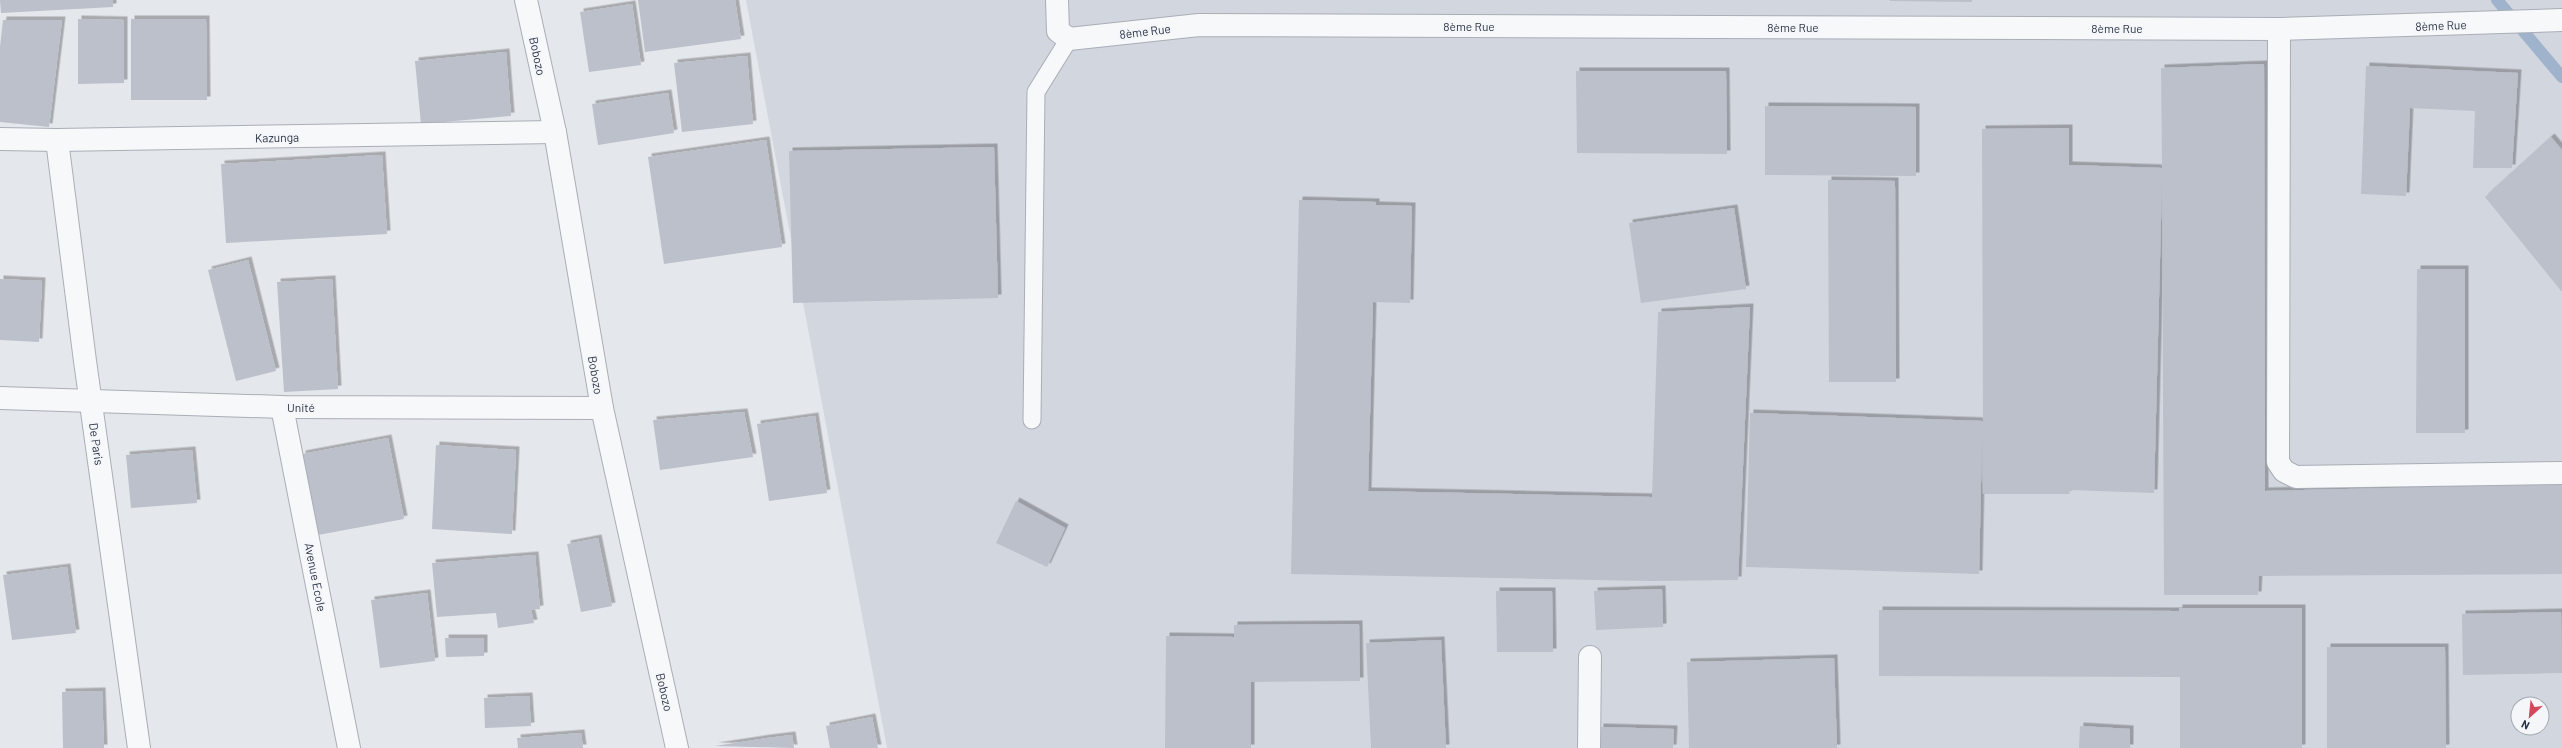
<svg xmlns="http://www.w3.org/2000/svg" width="2562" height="748" font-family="Barlow,sans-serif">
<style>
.built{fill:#d2d6de;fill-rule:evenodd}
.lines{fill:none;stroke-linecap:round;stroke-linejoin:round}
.stream{stroke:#9fb4cc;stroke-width:12}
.building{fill:#bbc0ca;filter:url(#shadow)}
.lane-casing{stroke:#a9aeb7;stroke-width:19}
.street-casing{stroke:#a9aeb7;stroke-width:24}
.lane{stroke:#f7f8fa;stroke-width:17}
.street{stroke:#f7f8fa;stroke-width:22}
.labels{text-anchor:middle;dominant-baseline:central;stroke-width:4;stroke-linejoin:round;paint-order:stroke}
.street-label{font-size:12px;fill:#2b3445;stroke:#f4f6f9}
</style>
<defs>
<filter id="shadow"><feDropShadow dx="3.5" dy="-3.5" stdDeviation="0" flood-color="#0004"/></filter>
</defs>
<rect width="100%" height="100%" fill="#e4e7ec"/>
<path class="built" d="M746,0H2562V748H887ZM2518,704H2542V728H2518Z"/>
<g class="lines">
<path class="stream" d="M2497,0L2562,77"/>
</g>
<g class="building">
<path d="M0,0H113V7L1,13Z"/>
<path d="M638,0H735L741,39L645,52Z"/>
<path d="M1890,0H1972V2L1890,1Z"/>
<path d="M632,4L641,65L589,72L580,12Z"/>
<path d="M78,19L124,20V83L78,84Z"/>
<path d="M131,19H206L207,100H131Z"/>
<path d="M3,20H62L49,127L0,122V47Z"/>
<path d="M506,52L511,116L421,124L415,61Z"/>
<path d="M747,56L753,124L682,132L674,63Z"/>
<path d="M2264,64L2265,491L2562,484V574L2259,576L2258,595H2164L2162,182L2154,493L2070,490L2069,494H1983L1982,438L1979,574L1746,567L1750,413L1983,421L1982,129L2069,128V165L2162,168L2161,68Z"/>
<path d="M2366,66L2518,73L2512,168H2473L2475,111L2410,108L2406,196L2361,194Z"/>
<path d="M1576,71H1726L1727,154L1577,153Z"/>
<path d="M668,93L674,133L598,145L592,104Z"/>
<path d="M1765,106L1916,107V176L1765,175Z"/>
<path d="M2551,137L2562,150V292L2485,197Z"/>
<path d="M766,140L782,247L664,264L648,157Z"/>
<path d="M994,147L998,298L793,303L789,151Z"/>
<path d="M382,155L387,234L226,243L221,164Z"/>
<path d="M1828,180L1895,181L1896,382H1829Z"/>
<path d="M1299,200L1376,202V205L1412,206L1410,303L1373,302L1368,491L1652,497L1658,312L1750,307L1738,580L1649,581L1291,574Z"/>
<path d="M1734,208L1746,289L1641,303L1629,223Z"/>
<path d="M248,260L276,371L236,381L208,270Z"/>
<path d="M2417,269H2465V433H2416Z"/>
<path d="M0,279L42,281L39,342L0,340Z"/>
<path d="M332,279L338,389L284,392L277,282Z"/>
<path d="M744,412L753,457L660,470L653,420Z"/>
<path d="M815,416L827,493L769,501L757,424Z"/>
<path d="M388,438L404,519L318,535L302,454Z"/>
<path d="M436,445L516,450L512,534L432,529Z"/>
<path d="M192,450L197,503L131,508L126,455Z"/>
<path d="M1016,501L1065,528L1047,567L996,543Z"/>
<path d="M598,538L612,606L581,612L567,544Z"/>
<path d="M535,555L540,609L531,610L534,623L498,628L496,613L437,617L432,563Z"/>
<path d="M67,567L76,633L12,640L3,575Z"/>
<path d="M1662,589L1663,627L1596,630L1594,591Z"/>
<path d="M1496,591H1552L1553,652H1497Z"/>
<path d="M427,593L435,661L380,668L371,600Z"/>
<path d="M2179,608H2302V748H2180V677L1879,676V610L2179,611Z"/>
<path d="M2561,612L2562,673L2463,675L2462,614Z"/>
<path d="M1359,624L1360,681L1251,682V748H1165L1166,636L1234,637V625Z"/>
<path d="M445,638H484V656L446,657Z"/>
<path d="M1441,640L1446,748H1371L1366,643Z"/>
<path d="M2327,647H2445L2446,748H2327Z"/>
<path d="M1834,658L1837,748H1689L1687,662Z"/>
<path d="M102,691L104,748H63L62,692Z"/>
<path d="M529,696L531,726L485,728L484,698Z"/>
<path d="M872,717L878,748H830L826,726Z"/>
<path d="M2080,726L2130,729V748H2079Z"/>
<path d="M1600,727L1674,729L1673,748H1600Z"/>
<path d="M581,733L583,748H518L517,738Z"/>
<path d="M792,735L794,748L715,746L767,738Z"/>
</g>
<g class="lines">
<g class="lane-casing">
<path id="lane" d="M1032,420L1036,92L1069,39"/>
</g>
<g class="street-casing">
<g id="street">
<path d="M526,0L555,132L602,408L677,748"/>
<path d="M1057,0L1058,31L1069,39L1199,25L2279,29L2562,20"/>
<path d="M2279,29L2278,462L2284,471L2296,477L2562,473"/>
<path d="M0,139L57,140L555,132"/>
<path d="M57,140L85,361L139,748"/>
<path d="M0,398L282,407L602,408"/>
<path d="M282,407L349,748"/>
<path d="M1589,748L1590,657"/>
</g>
</g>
<use href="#lane" class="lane"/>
<use href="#street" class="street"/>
</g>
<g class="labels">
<g class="street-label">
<text transform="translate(2441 25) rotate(-2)">8ème Rue</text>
<text x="1469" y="26">8ème Rue</text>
<text x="1793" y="27">8ème Rue</text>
<text x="2117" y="28">8ème Rue</text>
<text transform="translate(1145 31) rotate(-7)">8ème Rue</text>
<text transform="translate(538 56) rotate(78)">Bobozo</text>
<text transform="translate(277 137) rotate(-1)">Kazunga</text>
<text transform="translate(596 375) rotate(80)">Bobozo</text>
<text x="301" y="407">Unité</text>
<text transform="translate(97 444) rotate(82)">De Paris</text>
<text transform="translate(316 577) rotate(79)">Avenue Ecole</text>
<text transform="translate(665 692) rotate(77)">Bobozo</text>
</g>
</g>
<g transform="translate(2530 716) rotate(207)"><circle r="19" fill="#f4f6f9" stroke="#a4a8b1"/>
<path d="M0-3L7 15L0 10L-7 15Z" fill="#d1495b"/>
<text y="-6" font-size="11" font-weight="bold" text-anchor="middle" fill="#2b3445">N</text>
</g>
</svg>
